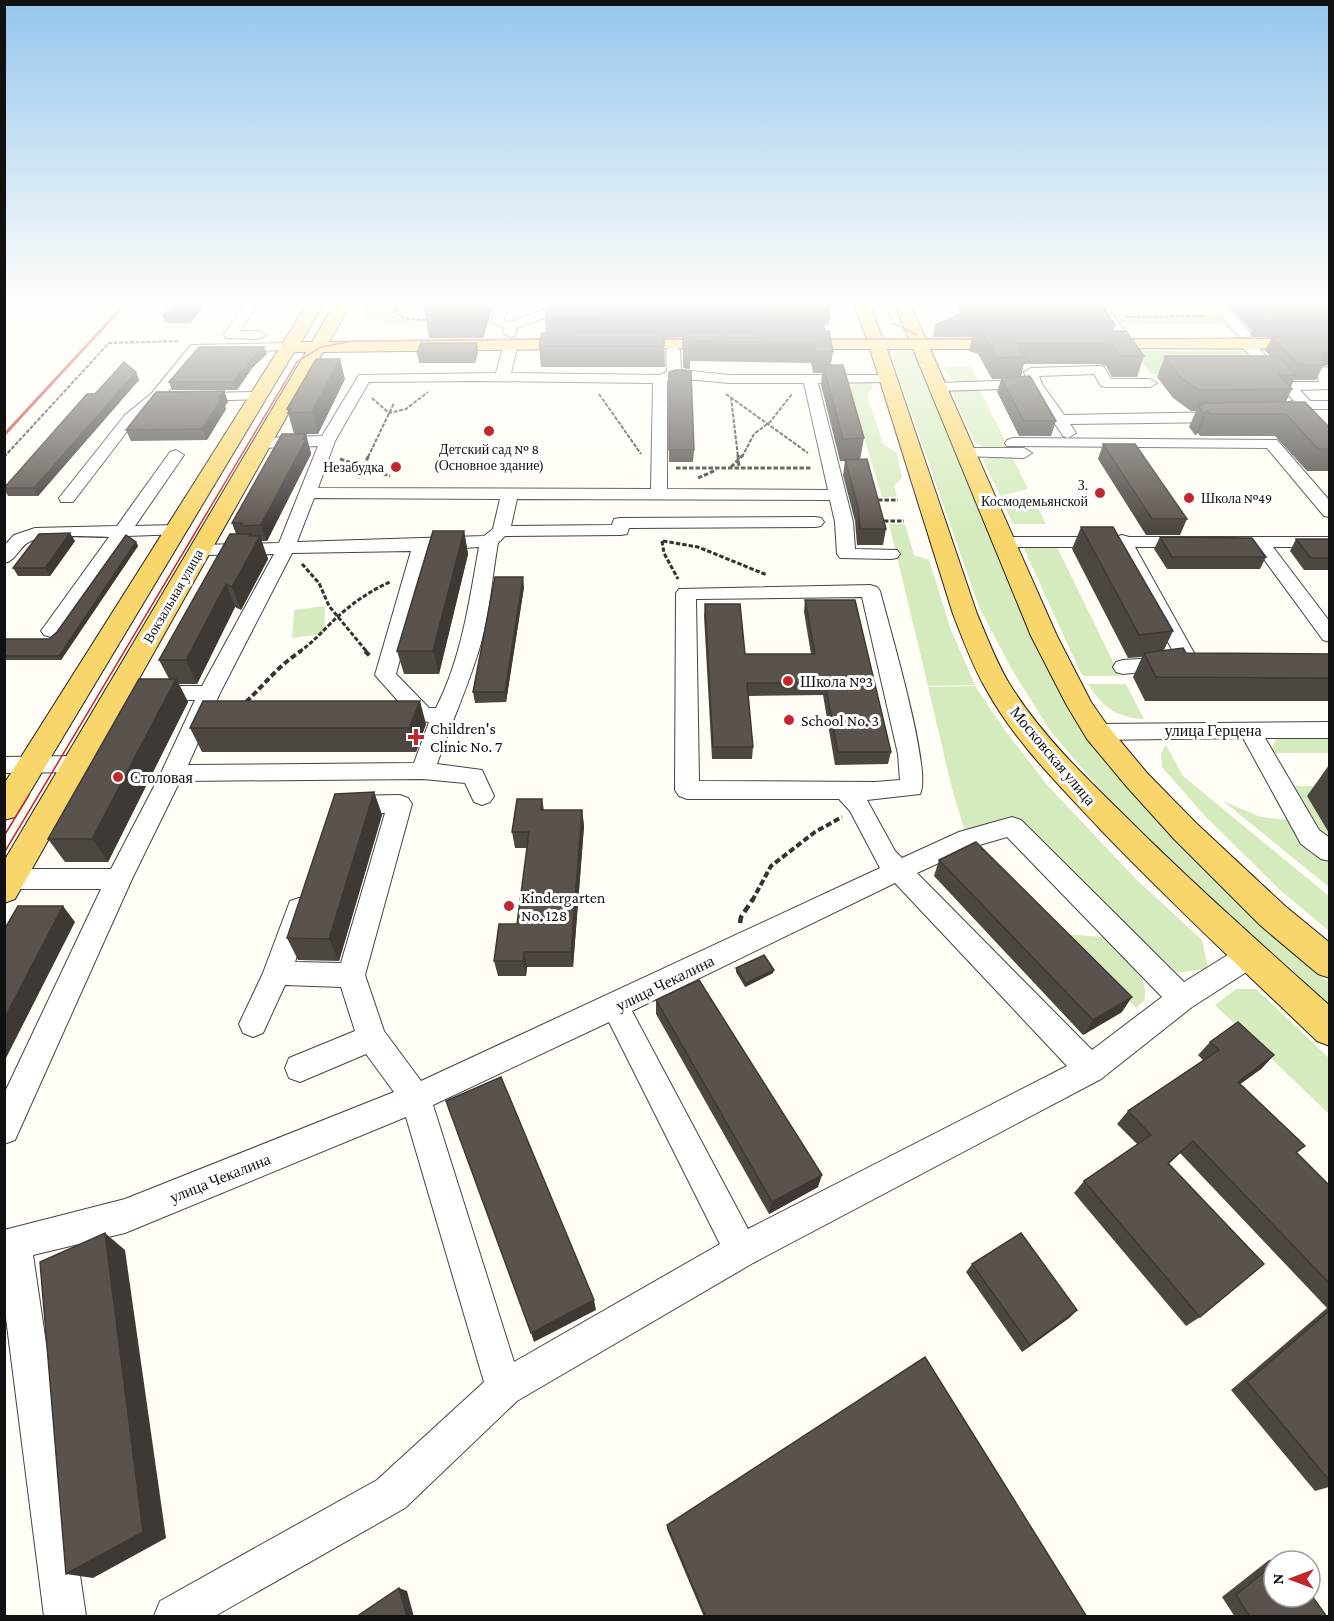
<svg xmlns="http://www.w3.org/2000/svg" width="1334" height="1621" font-family="'Crimson Pro',serif">
<style>
.green{fill:#d5ebbd}
.forest{fill:#b9dc9c}
.lines{fill:none;stroke-linecap:round;stroke-linejoin:round}
.minor-casing{stroke:#444;stroke-width:2}
.major-casing{stroke:#222;stroke-width:2}
.path-far3{stroke:#333;stroke-width:2;stroke-dasharray:4 1.5;stroke-linecap:butt}
.path-far2{stroke:#333;stroke-width:3;stroke-dasharray:4.5 2;stroke-linecap:butt}
.path-far1{stroke:#333;stroke-width:4;stroke-dasharray:6 3;stroke-linecap:butt}
.path{stroke:#333;stroke-width:4.5;stroke-dasharray:8 4;stroke-linecap:butt}
.minor{fill:#fff;fill-rule:evenodd}
.major{fill:#f9d66b;fill-rule:evenodd}
.tram{stroke:#c4262e;stroke-width:1.5}
.rail{stroke:#c4262e;stroke-width:3}
.wall{fill:#4d4742}
.shaded-wall{fill:#3f3936}
.building{fill:#5a524d;stroke:#3f3936;stroke-width:1.5}
.poi-dot{fill:#c4262e;stroke:#fff;stroke-width:2}
.labels{text-anchor:middle;dominant-baseline:central;stroke-width:6;stroke-linejoin:round;paint-order:stroke}
.far-poi-label{font-size:14px;fill:#111;stroke:#fff;text-anchor:end}
.far-street-label{font-size:14px;fill:#111;stroke:#fff}
.poi-label{font-size:16px;fill:#111;stroke:#fff;text-anchor:start}
.street-label{font-size:16px;fill:#111;stroke:#fff}
</style>
<rect width="100%" height="100%" fill="#fffdf5"/>
<g class="green">
<path d="M365,303H382L383,308L392,312L397,318L421,321L419,326L382,325L367,320L362,314Z"/>
<path d="M901,351L915,352L1033,638L1272,932L1329,983V1008L1260,946L1113,805L1049,729L1010,666L979,607L894,364L892,355Z"/>
<path d="M943,367H972L980,384C961,383 952,386 943,367Z"/>
<path d="M868,382L874,385L867,395L883,444L897,453L902,478L894,486L897,497H882L849,388L860,383Z"/>
<path d="M979,388L1010,451L987,449L975,442L952,393L960,389Z"/>
<path d="M996,456H1012L1028,489L1000,496L983,460Z"/>
<path d="M1032,496L1046,524H1013L1003,503Z"/>
<path d="M889,524H905L914,555L929,560L951,630L975,685L928,686Z"/>
<path d="M1056,545L1120,676H1083L1079,669L1024,549L1027,546Z"/>
<path d="M325,606L324,634L292,638L294,610Z"/>
<path d="M1088,684H1126L1144,719C1117,718 1102,707 1088,684Z"/>
<path d="M975,686L1004,729L1048,786L1136,879L1202,940L1208,968L1178,973L1010,816L965,832L952,789L928,687Z"/>
<path d="M1277,737H1329V753H1273L1272,748Z"/>
<path d="M1166,745L1183,776L1329,896V931L1281,891L1203,814L1162,767L1161,753Z"/>
<path d="M1289,786H1329V846Z"/>
<path d="M1223,801L1261,817L1294,821L1329,857V887Z"/>
<path d="M1063,934L1104,937C1120,954 1152,975 1144,1001L1136,1008Z"/>
<path d="M1236,989H1256L1329,1058V1114L1215,1005Z"/>
</g>
<g class="forest">
<path d="M1109,314H1219L1229,324L1116,323Z"/>
<path d="M1134,351H1249L1271,374H1151Z"/>
</g>
<g class="lines">
<g class="minor-casing">
<g id="minor">
<path d="M246,303H258L240,331H259L266,335L259,339L226,338L224,335Z"/>
<path d="M496,303H508L504,320L510,322C528,315 569,297 584,311L578,315H552L517,328L515,336L510,337L503,333L504,328L491,322Z"/>
<path d="M985,303H997L1000,307L1054,306L1052,303H1064L1069,310L1063,314L996,315L991,314Z"/>
<path d="M1091,303H1104L1127,334L1125,337H1115Z"/>
<path d="M1209,303H1222L1249,331L1251,334L1249,337H1239Z"/>
<path d="M511,340L518,344L511,373L659,375L667,372L666,350L673,346L680,350L681,370L729,375H893L895,378L893,381L888,382L818,383L853,522L855,549L897,550L900,554L897,558L891,559L840,558L837,554L835,522L830,500L517,499L511,526L612,525L614,519L620,518L815,517L821,518L824,522L821,526L815,527L629,528L627,534L621,535L505,536L498,543C492,576 490,611 481,643C469,685 451,723 437,764L482,770L494,796L490,802L482,805L474,802L465,783L423,779L180,781L132,879L15,1140L4,1144V1094L101,889H11L4,887V871L11,869H111L161,773L195,700H117L109,698L106,693L109,688L117,686H202L274,554L200,555L194,554L191,550L194,546L200,545L279,543L318,446L261,448L253,443L261,438L322,436L359,375L496,373L504,344ZM675,378L729,383H804L828,490L667,489V381ZM475,381L653,383L651,489L318,488L335,441L369,382ZM314,498L500,499L493,529L484,536L297,542ZM479,547C469,602 462,657 436,708H429L396,674L430,550ZM411,551L375,675L415,720L429,722L414,763L188,765L220,693L292,553Z"/>
<path d="M1247,340L1252,341L1291,382H1319L1317,371L1319,368L1330,367V389L1300,390L1310,401H1330V409H1286L1284,406L1286,403L1294,401L1242,347L1240,344Z"/>
<path d="M289,343L296,347L294,350L200,352L161,400L135,421L73,502H61L59,498L125,415L151,394L191,345Z"/>
<path d="M1099,366L1104,367L1111,379H1150L1157,383L1150,387H1106L1101,386L1094,374L1039,376L1042,384L1064,415L1225,412L1233,417L1225,422L1070,424L1076,433L1068,438L1063,436L1031,388L939,391L932,387L939,383L1027,380L1024,372L1031,368Z"/>
<path d="M259,392L264,393L266,396L264,399L195,401L188,397L195,393Z"/>
<path d="M1013,438L1277,440L1330,501V517L1324,516L1267,448L1007,446L1005,443L1007,440Z"/>
<path d="M967,448H1024L1032,453L1024,458L961,456L959,453Z"/>
<path d="M176,450L184,455L135,526L176,525L182,526L185,530L182,534L127,536L58,635L51,637L44,635L41,631L109,537C89,537 45,533 29,542C19,547 16,561 4,563V546L14,535L35,528L117,526L170,452Z"/>
<path d="M1122,535L1129,537H1330V547H1273L1330,622V642L1323,640L1255,547H1135L1198,660L1195,665L1188,667L1180,664L1171,669L1123,674L1116,672L1113,667L1116,662L1123,660L1176,657L1117,547H1005L999,546L996,542L999,538L1005,537H1115Z"/>
<path d="M870,585L877,587L880,591C888,623 933,773 920,794L867,800L895,851L902,858L959,832L1012,817L1021,820L1184,982L1239,948L1249,944L1259,948L1263,956L1259,964L1192,1007L1101,1079L753,1263L517,1401L405,1508L215,1616H154L160,1601L377,1480L484,1382L406,1117L125,1233L33,1255L86,1616H44L4,1302V1230L125,1199L394,1092L366,1054L300,1082L289,1078L285,1068L289,1058L355,1031L341,987L285,985L263,1033L253,1037L243,1033L239,1024L263,973L290,901L299,898L308,901L312,909L295,962L341,963L385,813L346,814L338,811L334,805L338,799L346,796L400,795L408,798L412,804L365,975L384,1031L421,1081L880,868L850,811L839,799H687L679,796L675,790L676,593L679,589ZM862,597L898,754L900,780L875,782L699,781L696,599ZM1007,837L1162,997L1092,1050L917,873L976,846ZM895,883L1067,1066L748,1229L632,1011ZM609,1022L720,1244L514,1362L433,1105Z"/>
<path d="M1330,722V738H1265L1319,830L1330,838V861L1321,859L1301,844L1243,738L1097,740L1089,737L1086,732L1089,727L1097,724Z"/>
<path d="M77,756L85,758L88,764L85,770L77,772L4,773V757Z"/>
</g>
</g>
<g class="major-casing">
<g id="major">
<path d="M308,303H324L301,342H312L335,303H351L329,342L580,339L588,344L580,349L323,352L15,899L4,903V861L306,352H294L15,817L4,820V784Z"/>
<path d="M853,303H869L883,339H909L894,303H910L926,339H1012L1020,344L1012,349H930L1057,636L1091,702L1107,725L1147,773L1196,823L1285,906L1330,943V978L1318,974L1261,926L1174,839L1127,787L1087,739L1066,704L1031,636L913,349H887L977,614C988,639 997,665 1012,688C1042,735 1083,775 1123,814C1190,881 1260,943 1330,1006V1046L1317,1041C1244,971 1170,902 1100,829C1059,785 1015,742 986,689C972,665 963,639 953,614L870,349H790L782,344L790,339H867Z"/>
<path d="M625,339H724L732,344L724,349L619,348L617,344L619,340Z"/>
<path d="M1096,339H1330V349L1090,348L1088,344L1090,340Z"/>
</g>
</g>
<g class="path-far3">
<path d="M384,303L385,307L396,311"/>
<path d="M399,303L396,314L408,319L429,320"/>
<path d="M1126,317L1205,316"/>
<path d="M599,394L641,454"/>
<path d="M726,394L808,453"/>
<path d="M731,397L738,457"/>
<path d="M372,398L389,413L406,409L428,392"/>
<path d="M4,457L109,343L179,341"/>
<path d="M368,457L394,403"/>
<path d="M742,457L754,434L770,422L792,394"/>
</g>
<g class="path-far2">
<path d="M738,455L739,468"/>
<path d="M340,459L390,476"/>
<path d="M731,467L743,455"/>
<path d="M676,468H812"/>
<path d="M358,478L369,455"/>
<path d="M698,478L716,470"/>
<path d="M878,500H898"/>
<path d="M884,521H904"/>
<path d="M662,541L664,553L678,579"/>
<path d="M663,541L698,547L767,575"/>
<path d="M302,564L319,583L329,606L367,652"/>
<path d="M299,652C312,643 320,634 331,623C347,607 369,591 390,582"/>
</g>
<g class="path-far1">
<path d="M365,651L370,656"/>
<path d="M246,702C265,684 279,665 301,651"/>
<path d="M752,901L771,866L815,832L842,817"/>
</g>
<path class="path" d="M740,923L741,917L753,899"/>
<use href="#minor" class="minor"/>
<use href="#major" class="major"/>
<g class="tram">
<path d="M882,303L893,323L917,335"/>
<path d="M647,339H698"/>
<path d="M815,339H989"/>
<path d="M1115,339L1289,338"/>
<path d="M4,836L29,795"/>
<path d="M4,853L297,362L321,347L353,341L557,339"/>
</g>
<path class="rail" d="M4,435L126,303"/>
</g>
<g class="wall">
<path d="M207,303L190,323H165L163,316Z"/>
<path d="M428,303H494L483,338H429L424,311Z"/>
<path d="M954,303H992L999,306L1067,304L1066,303H1101L1115,325L1113,331L1144,356L1137,377H1112L1106,366L1099,364H1024L1021,377L1056,421L1051,436H1019L997,392L1001,379H992L978,354L969,351L972,337H933L935,325L960,314Z"/>
<path d="M999,303H1050L1001,305Z"/>
<path d="M1225,303H1329V365L1323,366L1316,380H1294L1291,387L1292,389L1286,402L1329,427V471H1307L1275,436H1200L1198,433L1195,435L1189,427L1196,411H1191L1173,398L1157,377L1165,356H1270L1265,351L1272,337H1314H1252L1251,330Z"/>
<path d="M832,305L829,325H825V331L833,352L831,365L864,438L860,460L886,529L883,545H857L855,521L843,475L845,461H840L821,385L822,373H813L811,363L690,361V369L683,368V337L664,338L665,367H541L539,346L546,333L545,318Z"/>
<path d="M477,343L478,353L475,363H419L417,353Z"/>
<path d="M267,354L253,367L237,390H172L169,382Z"/>
<path d="M136,372L139,380L38,496H8L4,489V487L95,394Z"/>
<path d="M669,372L694,450L693,462H669Z"/>
<path d="M345,379L318,434H306L311,454L267,541H261L268,559L241,610L235,607L197,684H179L188,702L108,862H65L48,839L169,679L159,660L236,534L232,523L294,434L287,409Z"/>
<path d="M224,391L228,402L225,406L226,409L207,440L131,441L126,430Z"/>
<path d="M1103,444L1187,519L1180,535H1146L1098,459Z"/>
<path d="M1081,527L1173,631L1164,650L1186,653L1329,654V701H1145L1133,677L1142,657L1128,658L1072,549Z"/>
<path d="M464,531L468,554L439,674H404L397,651Z"/>
<path d="M1160,537L1266,557L1260,569H1167L1154,549Z"/>
<path d="M1296,539H1329V570H1304L1290,551Z"/>
<path d="M75,541L50,576H18L13,568Z"/>
<path d="M136,542L138,546L61,660H4V639H49L57,632Z"/>
<path d="M524,587L506,702L475,703L473,692Z"/>
<path d="M805,600L891,752L888,764L835,765L823,695L748,696L753,747L752,759H712L704,616L705,604L745,654H811L804,612Z"/>
<path d="M426,724L416,752H202L190,728Z"/>
<path d="M1329,765V833L1307,796Z"/>
<path d="M374,792L382,815L339,961L298,960L287,938Z"/>
<path d="M542,799L544,810H582L584,826L573,967H527L526,976H498L494,961L517,924L527,848H515L512,832Z"/>
<path d="M939,860L1122,1012L1083,1035L934,876Z"/>
<path d="M736,968L773,973L745,987L736,972Z"/>
<path d="M656,1000L818,1187L769,1214L656,1014Z"/>
<path d="M1210,1042L1274,1055L1261,1069L1240,1084L1305,1146L1297,1153L1329,1185V1487L1315,1491L1231,1390L1327,1308L1180,1153L1169,1164L1200,1317L1186,1326L1074,1193L1084,1181L1137,1144L1117,1124L1128,1111L1203,1060L1198,1055Z"/>
<path d="M972,1264L1077,1310L1069,1318L1022,1352L966,1272Z"/>
<path d="M667,1525L1087,1617H704L667,1529Z"/>
<path d="M1283,1557L1286,1561H1274V1597L1327,1617H1235L1222,1597L1269,1560Z"/>
</g>
<g class="shaded-wall">
<path d="M199,303H207L190,323L188,316Z"/>
<path d="M482,303H494L483,338L479,311Z"/>
<path d="M477,343L478,353L475,363L473,353Z"/>
<path d="M264,347L267,354L253,367L237,390L234,382L251,360Z"/>
<path d="M1329,352V365H1318L1324,353Z"/>
<path d="M340,359L345,379L318,434L312,412Z"/>
<path d="M136,372L139,380L38,496L34,488Z"/>
<path d="M224,391L228,402L225,406L226,409L207,440L202,429L219,398Z"/>
<path d="M1207,411L1198,433L1195,435L1204,414Z"/>
<path d="M306,434L311,454L267,541L261,525Z"/>
<path d="M464,531L468,554L439,674L433,651Z"/>
<path d="M70,533L75,541L50,576L45,568Z"/>
<path d="M251,534L255,545L260,536L268,559L241,610L232,587Z"/>
<path d="M136,542L138,546L61,660L59,656Z"/>
<path d="M523,577L524,587L506,702L505,692Z"/>
<path d="M226,584L235,607L197,684L186,660Z"/>
<path d="M176,679L188,702L108,862L92,839Z"/>
<path d="M420,701L426,724L416,752L409,728Z"/>
<path d="M374,792L382,815L339,961L329,939Z"/>
<path d="M582,810L584,826L573,967L571,952Z"/>
<path d="M63,906L75,922L4,1062V1019Z"/>
<path d="M524,952L527,967L526,976L523,961Z"/>
<path d="M774,970L773,973L745,987L746,983Z"/>
<path d="M1132,997L1122,1012L1083,1035L1093,1020Z"/>
<path d="M1274,1055L1261,1069L1225,1095L1238,1082Z"/>
<path d="M822,1175L818,1187L769,1214L772,1202Z"/>
<path d="M105,1233L125,1250L166,1538L93,1578L66,1574Z"/>
<path d="M594,1300L596,1310L534,1342L531,1333Z"/>
<path d="M1077,1310L1069,1318L1022,1352L1030,1345Z"/>
<path d="M399,1588L407,1591L414,1617H407Z"/>
</g>
<g class="building">
<path d="M175,303H199L188,316H163Z"/>
<path d="M428,303H482L479,311H424Z"/>
<path d="M549,303H831L832,305H824L826,317L545,318Z"/>
<path d="M962,303H992L999,306L1066,305L1069,303H1101L1115,325H935L967,311Z"/>
<path d="M1244,303H1329V324L1258,323L1257,316Z"/>
<path d="M829,331L833,352H816L813,343L690,341V348H683V332Z"/>
<path d="M973,331H1126L1144,356H1119L1113,346L1106,344H1017L1026,357L997,358L983,334Z"/>
<path d="M664,332V346H539L542,333Z"/>
<path d="M1272,337H1329V352L1324,353L1322,357L1324,365H1299Z"/>
<path d="M421,343H477L473,353H417Z"/>
<path d="M199,347H264L251,360L234,382H169Z"/>
<path d="M1165,356H1277L1296,375H1279L1292,389L1199,390L1181,378Z"/>
<path d="M316,359H340L312,412L288,413L291,409H287Z"/>
<path d="M124,362L136,372L34,488H4L87,394H95Z"/>
<path d="M823,365H843L864,438L843,439Z"/>
<path d="M675,370L691,371L694,450H669V372Z"/>
<path d="M1030,376L1056,421H1024L1001,378Z"/>
<path d="M224,391L219,398H222L202,429L126,430L156,392Z"/>
<path d="M1305,402L1329,427V449H1318L1286,414H1210L1207,411L1204,414L1198,406L1205,403Z"/>
<path d="M282,434H306L303,439H306L261,525L241,526L242,523H232Z"/>
<path d="M1103,444H1135L1187,519H1152Z"/>
<path d="M867,459L886,529H860L858,506L845,460Z"/>
<path d="M1081,527H1113L1173,631L1139,635Z"/>
<path d="M433,531H464L433,651H397Z"/>
<path d="M70,533L45,568H13L39,534Z"/>
<path d="M230,534H251L249,536H260L232,587L226,584L186,660H159Z"/>
<path d="M126,535L136,542L59,656H4L5,639H49L57,632Z"/>
<path d="M1160,537L1252,538L1266,557H1172Z"/>
<path d="M1296,539H1329V558H1311Z"/>
<path d="M495,577H523L505,692H473Z"/>
<path d="M805,600H855L891,752H838L825,683H747L753,747H713L705,604H740L745,654H815Z"/>
<path d="M1183,648L1186,653L1329,654V678L1156,677L1144,653Z"/>
<path d="M139,679H176L92,839H48Z"/>
<path d="M203,701H420L409,728H190Z"/>
<path d="M374,792L329,939L287,938L335,794Z"/>
<path d="M517,799H542L541,810H582L571,952H524L523,961H494L499,924H517L529,832H512Z"/>
<path d="M976,842L1132,997L1093,1020L939,860Z"/>
<path d="M18,906H63L4,1019V930Z"/>
<path d="M764,955L774,970L746,983L736,968Z"/>
<path d="M699,980L822,1175L772,1202L656,1000Z"/>
<path d="M1238,1022L1274,1055L1238,1082L1305,1146L1296,1152L1329,1185V1283L1193,1141L1168,1163L1264,1264L1200,1317L1084,1181L1151,1135L1128,1111L1219,1050L1210,1042Z"/>
<path d="M501,1077L594,1300L531,1333L446,1101Z"/>
<path d="M105,1233L143,1532L66,1574L40,1262Z"/>
<path d="M1021,1233L1077,1310L1030,1345L972,1264Z"/>
<path d="M1329,1311V1480L1247,1382Z"/>
<path d="M925,1357L1087,1617H706L667,1525Z"/>
<path d="M1283,1557L1286,1561H1278Z"/>
<path d="M1274,1564V1597H1310V1593L1327,1617H1250L1236,1595Z"/>
<path d="M399,1588L407,1617H356Z"/>
</g>
<linearGradient id="sky" x2="0" y2="1"><stop stop-color="#95c6ee"/><stop offset="0.57" stop-color="#fffefa"/><stop offset="1" stop-color="#fffefa" stop-opacity="0"/></linearGradient>
<rect width="1334" height="530" fill="url(#sky)"/>
<g class="poi-dot">
<circle cx="489" cy="431" r="6"/>
<circle cx="396" cy="467" r="6"/>
<circle cx="1100" cy="493" r="6"/>
<circle cx="1189" cy="498" r="6"/>
<circle cx="788" cy="681" r="6"/>
<circle cx="789" cy="720" r="6"/>
<path d="M413 728h6v6h6v6h-6v6h-6v-6h-6v-6h6z"/>
<circle cx="118" cy="777" r="6"/>
<circle cx="509" cy="906" r="6"/>
</g>
<g class="labels">
<g class="far-poi-label">
<text x="489" y="449" text-anchor="middle">Детский сад № 8<tspan x="489" dy="16">(Основное здание)</tspan></text>
<text x="384" y="467">Незабудка</text>
<text x="1088" y="485">З.<tspan x="1088" dy="16">Космодемьянской</tspan></text>
<text x="1201" y="498" text-anchor="start">Школа №49</text>
</g>
<g class="far-street-label">
<text transform="translate(173 596) rotate(-60)">Вокзальная улица</text>
</g>
<g class="poi-label">
<text x="800" y="681">Школа №3</text>
<text x="801" y="720">School No. 3</text>
<text x="430" y="728">Children's<tspan x="430" dy="18">Clinic No. 7</tspan></text>
<text x="130" y="777">Столовая</text>
<text x="521" y="897">Kindergarten<tspan x="521" dy="18">No. 128</tspan></text>
</g>
<g class="street-label">
<text x="1213" y="730">улица Герцена</text>
<text transform="translate(1053 756) rotate(50)">Московская улица</text>
<text transform="translate(665 983) rotate(-26)">улица Чекалина</text>
<text transform="translate(220 1178) rotate(-22)">улица Чекалина</text>
</g>
</g>
<rect width="1334" height="1621" fill="none" stroke="#111111" stroke-width="12"/>
<g transform="translate(1292 1579) rotate(270)"><circle r="28" fill="#ffffff" stroke="#a0a0a0" stroke-width="1.5"/>
<path d="M0-4.5L10 22L0 15L-10 22Z" fill="#c4262e"/>
<text y="-9" font-size="16" font-weight="bold" text-anchor="middle" fill="#111111">N</text>
</g>
</svg>
